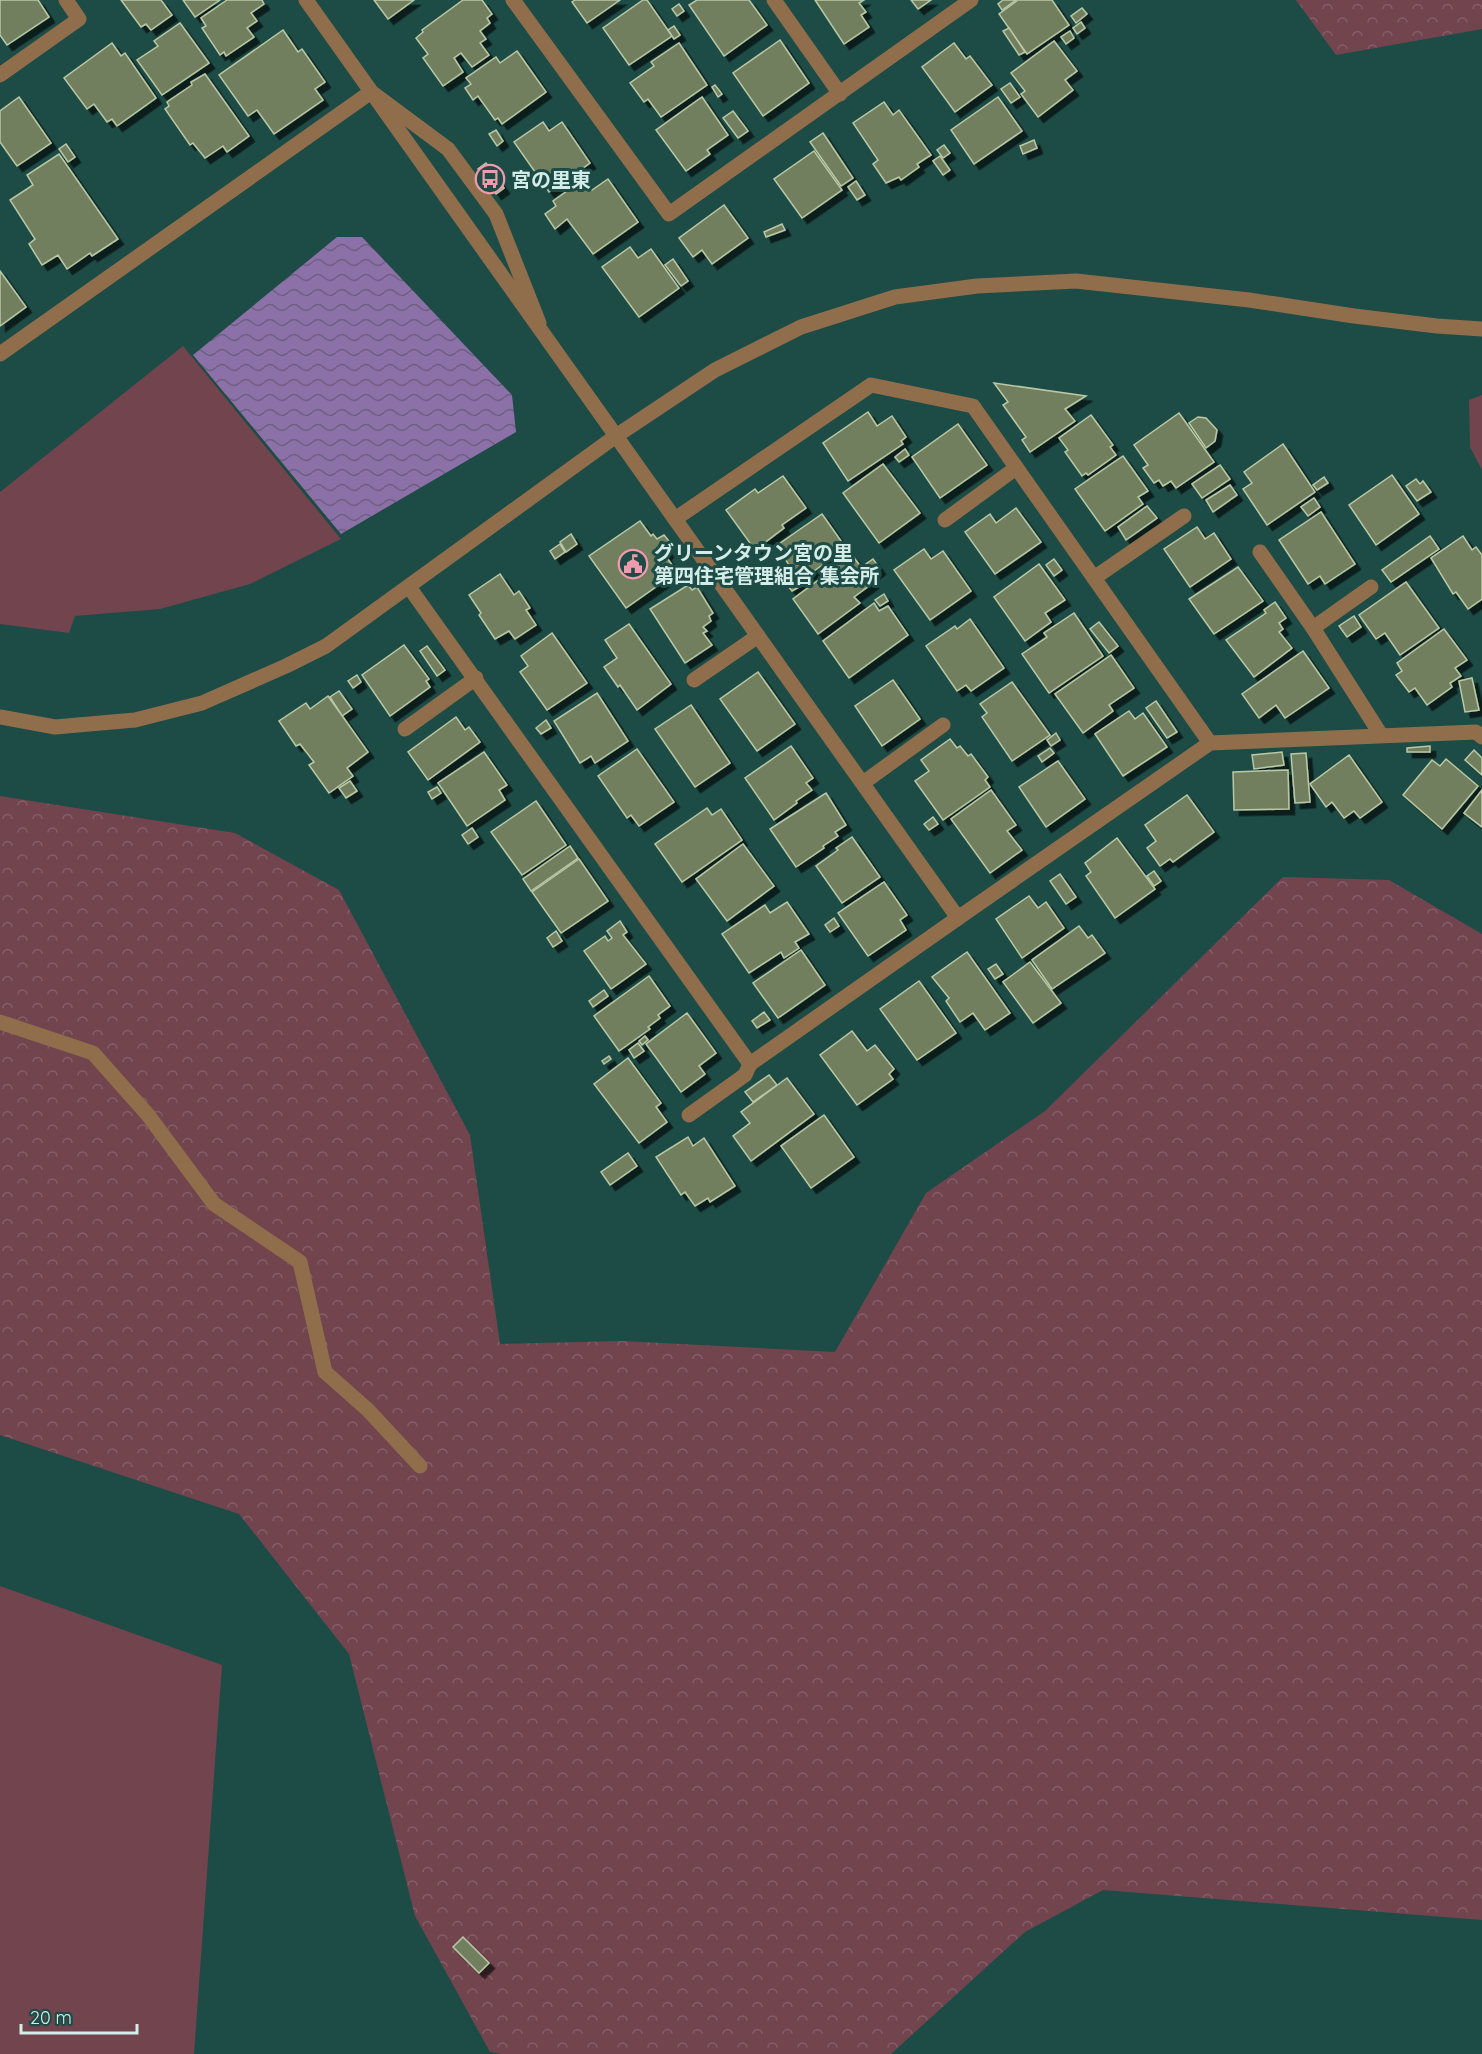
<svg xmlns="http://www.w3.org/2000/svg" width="1482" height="2054" font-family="Quicksand,'Noto Sans JP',sans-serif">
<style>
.green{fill:#71444e}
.forest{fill:url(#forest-crowns)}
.water{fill:url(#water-waves)}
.building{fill:#727f5e;stroke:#b9c8a5;stroke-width:1.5;filter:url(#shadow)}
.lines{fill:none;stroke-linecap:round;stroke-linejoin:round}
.service{stroke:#906e4b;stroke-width:15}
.minor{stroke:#906e4b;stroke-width:15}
.tertiary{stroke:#906e4b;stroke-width:15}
.labels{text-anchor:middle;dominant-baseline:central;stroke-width:6;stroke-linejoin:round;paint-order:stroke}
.poi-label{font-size:20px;font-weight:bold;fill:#d5ede9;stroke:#1d4b46;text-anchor:start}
</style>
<defs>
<pattern id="forest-crowns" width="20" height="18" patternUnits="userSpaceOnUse" patternTransform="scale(1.5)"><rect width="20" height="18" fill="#71444e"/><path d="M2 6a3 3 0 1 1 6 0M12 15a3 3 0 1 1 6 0" fill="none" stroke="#845f68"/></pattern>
<pattern id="water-waves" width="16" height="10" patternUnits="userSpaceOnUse" patternTransform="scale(1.5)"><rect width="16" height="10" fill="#8b71a7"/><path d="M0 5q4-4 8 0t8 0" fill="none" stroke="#6d6080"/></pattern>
<filter id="shadow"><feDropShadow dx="5.5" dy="5.5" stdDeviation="0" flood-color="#0009"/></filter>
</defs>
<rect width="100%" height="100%" fill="#1d4b46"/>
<g class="green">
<path d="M183,346L341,539L250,584L160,609L75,616L69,633L0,624V492Z"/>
<path d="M1482,395V470L1470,447L1469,400Z"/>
<path d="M0,1586L222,1665L194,2054H0Z"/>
</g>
<g class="forest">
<path d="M1296,0H1482V29L1336,55Z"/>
<path d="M0,796L235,833L339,890L470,1135L500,1344L623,1341L835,1352L926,1193L1045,1111L1283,877L1389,880L1482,934V1920L1103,1890L1025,1932L891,2054H502L490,2052L415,1916L349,1654L239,1514L0,1435Z"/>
</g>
<path class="water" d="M337,237H362L512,395L516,432L341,534L193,355Z"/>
<g class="building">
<path d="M0,0H38L49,17L7,45L0,35Z"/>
<path d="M121,0H161L172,15L151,30L146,24L141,27Z"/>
<path d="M183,0H220L195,17Z"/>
<path d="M227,0H262L264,4L251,13L257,21L247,28L254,37L226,56L224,52L220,55L202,28L206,26L201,18Z"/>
<path d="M374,0H414L388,19Z"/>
<path d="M463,0H482L492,14L487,18L490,23L480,31L486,39L480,43L489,55L472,67L461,53L454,58L463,72L443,86L423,58L428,54L416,38L423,32L422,30Z"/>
<path d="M575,0H620L587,23L572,2Z"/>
<path d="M643,0H647L672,36L629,65L603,28Z"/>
<path d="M697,0H749L767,25L724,56L689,5Z"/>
<path d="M815,0H864L859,3L866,12L861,15L869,27L844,44Z"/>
<path d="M911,0H931L918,9Z"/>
<path d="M1003,0H1016L1002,10L998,4Z"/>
<path d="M1018,0H1052L1069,25L1027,54L999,14Z"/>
<path d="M679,4L684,11L677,16L672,9Z"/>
<path d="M1082,8L1087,14L1076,23L1071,16Z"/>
<path d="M1081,22L1085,28L1077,34L1073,28Z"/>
<path d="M180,23L209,63L162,95L137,60L158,46L154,41Z"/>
<path d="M674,26L680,35L674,39L668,30Z"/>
<path d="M1009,28L1025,52L1019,55L1003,31Z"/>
<path d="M283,30L298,52L302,49L325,82L315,89L323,100L274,134L257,110L248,116L219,75Z"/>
<path d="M1070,31L1074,38L1066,44L1061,37Z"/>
<path d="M780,40L809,83L763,116L733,73Z"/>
<path d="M1054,41L1077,71L1065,80L1073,90L1038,117L1021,94L1025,91L1011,73Z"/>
<path d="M112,43L121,56L125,53L156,98L117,126L112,119L107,122L94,104L87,109L64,78Z"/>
<path d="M679,43L707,85L661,117L648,99L644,102L630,83L654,66L651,62Z"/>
<path d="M954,43L966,59L970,56L992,85L955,112L922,67Z"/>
<path d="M517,51L546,92L502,124L498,118L495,120L478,96L473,100L465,88L471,84L466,78L496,57L500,63Z"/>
<path d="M205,74L249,136L227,152L223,146L205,158L193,143L190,145L165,109L169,106L167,102L192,85L191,82Z"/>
<path d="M1010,83L1020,97L1011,103L1001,89Z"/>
<path d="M715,85L722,94L718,97L712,87Z"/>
<path d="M19,97L51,143L17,166L0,142V111Z"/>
<path d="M702,97L728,135L707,150L710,154L686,171L656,130Z"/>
<path d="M998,97L1022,131L974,164L951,130Z"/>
<path d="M884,102L893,115L899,110L931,155L917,164L919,167L901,180L899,177L886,183L873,164L878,160L853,123Z"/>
<path d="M733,111L748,131L738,138L723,118Z"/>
<path d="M543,122L549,131L562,122L590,163L549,192L514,142Z"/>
<path d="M496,130L503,141L497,146L489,134Z"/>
<path d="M823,133L853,178L841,186L810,142Z"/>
<path d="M1034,140L1037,148L1023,154L1020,146Z"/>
<path d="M66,144L75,157L68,162L59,149Z"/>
<path d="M944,145L950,153L943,158L937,150Z"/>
<path d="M814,151L842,190L802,218L774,179Z"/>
<path d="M59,154L118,239L92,256L90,253L67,269L58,255L42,265L29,244L35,239L10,200L33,185L27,175Z"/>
<path d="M940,156L950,170L943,175L933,161Z"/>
<path d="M486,163L504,188L496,194L478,169Z"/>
<path d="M584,179L592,190L608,179L638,222L593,254L567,219L555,229L545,214L556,206L553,201Z"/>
<path d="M856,181L865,195L857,200L848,187Z"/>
<path d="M724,205L748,238L712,264L702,250L693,257L679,238Z"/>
<path d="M782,224L785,230L766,237L764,232Z"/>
<path d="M630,247L638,258L651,249L679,288L639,317L602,267Z"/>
<path d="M673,259L688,281L681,286L665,265Z"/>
<path d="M0,271L26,307L0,326Z"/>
<path d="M994,383L1086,396L1065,409L1075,421L1030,452L1022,440L1026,437L1003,405L1008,402Z"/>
<path d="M868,412L877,426L892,416L906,437L901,441L903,444L848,481L823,443Z"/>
<path d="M1179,413L1214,462L1176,488L1171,481L1163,486L1159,480L1154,483L1143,468L1148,465L1134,445Z"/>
<path d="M1091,415L1113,445L1110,447L1116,455L1088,475L1086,473L1082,476L1065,452L1068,450L1059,438Z"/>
<path d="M1198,417L1206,418L1217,430L1215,441L1206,448L1189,423Z"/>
<path d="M958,424L987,465L940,498L912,457Z"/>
<path d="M1283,444L1315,492L1267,525L1243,489L1252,483L1244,472Z"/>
<path d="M905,449L909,455L899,462L895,457Z"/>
<path d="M1123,456L1148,491L1138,497L1143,504L1105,531L1075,489Z"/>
<path d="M883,464L920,513L879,543L843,493Z"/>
<path d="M1220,465L1230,479L1202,498L1192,484Z"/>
<path d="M1392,475L1419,514L1376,545L1349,505Z"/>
<path d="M783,476L806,508L782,525L784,528L755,550L726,510L755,489L758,493Z"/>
<path d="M1324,477L1328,483L1317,490L1313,485Z"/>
<path d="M1416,479L1420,484L1423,481L1431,492L1417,501L1406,486Z"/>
<path d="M1230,485L1237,495L1213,512L1206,500Z"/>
<path d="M1314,498L1320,507L1308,516L1301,507Z"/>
<path d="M1147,506L1157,518L1126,540L1118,527Z"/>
<path d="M1016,508L1041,542L995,574L965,532L990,514L996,523Z"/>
<path d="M1321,512L1355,564L1325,584L1320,576L1308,584L1279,540Z"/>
<path d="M822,514L846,548L800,581L776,546Z"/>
<path d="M640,521L651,536L653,534L657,539L664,535L669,541L663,545L668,552L665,555L677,572L626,608L589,556Z"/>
<path d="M1197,527L1205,539L1214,533L1231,559L1190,587L1164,549Z"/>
<path d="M571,534L577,544L566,552L560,542Z"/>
<path d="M1430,536L1439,549L1391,582L1382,570Z"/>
<path d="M1463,536L1472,550L1476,547L1482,555V599L1468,609L1456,592L1453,594L1431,558Z"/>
<path d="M560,544L565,552L555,559L550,551Z"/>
<path d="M924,549L931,559L943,551L971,591L930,620L894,570Z"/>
<path d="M852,555L873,583L854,597L860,603L818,634L793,599Z"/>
<path d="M873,559L880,569L873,574L866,564Z"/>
<path d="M1054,559L1062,570L1054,576L1046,565Z"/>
<path d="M1039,564L1065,600L1045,613L1051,622L1025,641L994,597Z"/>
<path d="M1238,567L1263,601L1214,634L1189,599Z"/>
<path d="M500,574L514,595L519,591L530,608L526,610L536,625L515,639L509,631L495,639L479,615L481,613L469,595Z"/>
<path d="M796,579L801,586L792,591L787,585Z"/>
<path d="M1406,582L1439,628L1400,655L1385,633L1376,639L1359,615Z"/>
<path d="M688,585L692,590L697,587L713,613L709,616L711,621L703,627L707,631L703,633L712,645L685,663L650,609Z"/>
<path d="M884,594L888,601L880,606L875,600Z"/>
<path d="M1275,602L1286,618L1279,623L1283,629L1279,632L1292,648L1254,677L1226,640L1266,613L1264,610Z"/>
<path d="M874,603L879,611L888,606L908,635L849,678L823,641Z"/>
<path d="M1074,613L1103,656L1049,693L1022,654L1047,637L1044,633Z"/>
<path d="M1354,616L1361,627L1347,637L1339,626Z"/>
<path d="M970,619L1004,668L971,691L966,685L957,691L926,646L955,626L957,629Z"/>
<path d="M1099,622L1118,646L1109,653L1090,629Z"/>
<path d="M629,624L671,684L637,710L620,685L618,687L604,667L617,658L605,640Z"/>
<path d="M1444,629L1467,660L1455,668L1461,676L1450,683L1452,687L1427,705L1415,688L1409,692L1396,675L1402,671L1397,663Z"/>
<path d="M552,633L587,683L547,710L520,672L528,666L521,656Z"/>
<path d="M404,645L429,679L426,681L430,687L390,716L362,675Z"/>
<path d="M427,646L445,670L437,676L420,651Z"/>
<path d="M1303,651L1329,688L1285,718L1276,705L1259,718L1242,694Z"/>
<path d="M1111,655L1134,688L1109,705L1113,711L1083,733L1055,694Z"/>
<path d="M758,672L795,724L757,751L720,699Z"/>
<path d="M357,675L361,682L353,688L348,681Z"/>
<path d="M1472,678L1479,710L1465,712L1459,681Z"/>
<path d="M893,680L920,719L882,746L855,706Z"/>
<path d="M1012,682L1050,735L1012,761L982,717L987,713L980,704Z"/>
<path d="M339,691L352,709L342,716L330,697Z"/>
<path d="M597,693L628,741L595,763L591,756L580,763L554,721Z"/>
<path d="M328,696L368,752L347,768L353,776L329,793L309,765L314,762L300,744L296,746L279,721L306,703L310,709Z"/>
<path d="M1156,701L1177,732L1167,738L1146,708Z"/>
<path d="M691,705L730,763L695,787L655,729Z"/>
<path d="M1129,711L1135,719L1143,713L1167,747L1123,776L1095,734Z"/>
<path d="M456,717L465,730L469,727L480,742L428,780L408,752Z"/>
<path d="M546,720L551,728L541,734L536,728Z"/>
<path d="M1056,733L1060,740L1051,746L1047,740Z"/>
<path d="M950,739L957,748L960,746L968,756L971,754L988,777L985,780L990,787L943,820L915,781L929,771L921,760Z"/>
<path d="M791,746L813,778L806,783L812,790L796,801L797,803L774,820L745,778Z"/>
<path d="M1430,746V752H1407V748Z"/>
<path d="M1050,748L1054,753L1042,762L1038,756Z"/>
<path d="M637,749L674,802L639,826L631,815L627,818L598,776Z"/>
<path d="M1474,750L1482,758V775L1465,760Z"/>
<path d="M484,752L507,785L499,790L505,800L467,826L438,783Z"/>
<path d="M1282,752L1284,765L1254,769L1252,755Z"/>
<path d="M1306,753L1310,802L1295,803L1291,754Z"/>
<path d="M1349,755L1382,802L1360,818L1354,811L1344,818L1332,802L1326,807L1310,784Z"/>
<path d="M1446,759L1478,786L1442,829L1403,795L1432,760L1440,766Z"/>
<path d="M1058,761L1085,799L1046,827L1019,787Z"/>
<path d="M1288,770L1289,809L1234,810L1233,772Z"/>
<path d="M350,781L357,791L346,798L339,788Z"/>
<path d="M437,787L441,793L432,799L428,792Z"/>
<path d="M991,790L1016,825L1007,831L1022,850L990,873L951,819Z"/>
<path d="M1482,790V827L1464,813Z"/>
<path d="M826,793L846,825L835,832L838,836L823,846L824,848L796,867L770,829Z"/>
<path d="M1187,795L1214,832L1173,862L1170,859L1160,866L1147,848L1156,841L1145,825Z"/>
<path d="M536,801L566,845L522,875L491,832Z"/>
<path d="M707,808L712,815L721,809L742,840L682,882L655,844Z"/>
<path d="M933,817L938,824L929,830L924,824Z"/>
<path d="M472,828L478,837L468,844L462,835Z"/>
<path d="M852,837L880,877L842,903L816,866L838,850L836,848Z"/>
<path d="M1117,838L1155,889L1115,918L1086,876L1091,872L1085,863Z"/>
<path d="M743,844L774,886L727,921L696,879Z"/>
<path d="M570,846L578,858L531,891L523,879Z"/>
<path d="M579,859L608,901L561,933L532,892Z"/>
<path d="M1154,871L1161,881L1154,886L1147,876Z"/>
<path d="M1060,874L1076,897L1066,904L1050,881Z"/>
<path d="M884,882L907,915L900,920L906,930L868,956L838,913Z"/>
<path d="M1029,896L1038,908L1046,902L1064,928L1022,958L996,919Z"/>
<path d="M787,902L809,934L795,942L799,948L784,958L781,952L749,973L722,934L765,905L770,913Z"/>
<path d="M834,918L839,926L830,932L825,925Z"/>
<path d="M620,921L627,932L623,935L646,964L611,989L584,951L605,936L608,941L612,938L607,931Z"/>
<path d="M1079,926L1088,938L1092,935L1105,953L1052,989L1032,960Z"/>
<path d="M556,931L562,941L553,947L547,938Z"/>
<path d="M801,950L825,985L778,1018L753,983Z"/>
<path d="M967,952L1010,1013L985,1030L973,1013L960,1022L946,1001L949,998L932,977Z"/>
<path d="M1030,962L1061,1003L1033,1023L1003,982Z"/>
<path d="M996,964L1003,974L995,979L988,969Z"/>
<path d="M649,976L670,1006L658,1015L660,1018L648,1027L650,1029L619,1051L594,1016Z"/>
<path d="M919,981L956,1033L917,1060L880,1009Z"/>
<path d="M604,990L608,996L593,1007L589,1001Z"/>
<path d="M764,1012L770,1020L757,1028L752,1021Z"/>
<path d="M687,1013L716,1053L699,1066L705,1074L681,1092L646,1044Z"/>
<path d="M852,1031L867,1051L875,1045L894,1069L889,1074L893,1079L857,1105L820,1055Z"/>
<path d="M645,1036L648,1040L642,1045L639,1041Z"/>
<path d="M638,1043L644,1051L634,1058L629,1050Z"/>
<path d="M609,1056L611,1059L604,1064L602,1061Z"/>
<path d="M628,1058L661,1103L656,1107L667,1122L639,1143L594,1084Z"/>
<path d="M769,1075L777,1085L753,1102L745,1092Z"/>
<path d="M787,1078L814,1114L751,1161L733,1136L750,1123L741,1112Z"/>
<path d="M824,1115L854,1157L811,1188L781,1146Z"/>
<path d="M688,1137L693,1146L704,1138L735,1186L710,1202L708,1198L695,1206L685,1192L681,1195L656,1157Z"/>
<path d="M628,1153L637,1166L610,1185L601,1172Z"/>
<path d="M463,1937L489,1963L479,1973L453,1947Z"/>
</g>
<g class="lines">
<g class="service">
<path d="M374,94L448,149L496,214L539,323"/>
<path d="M0,1022L93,1053L148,1115L214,1204L300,1262L325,1372L368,1410L420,1466"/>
</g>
<g class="minor">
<path d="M513,0L669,214L971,0"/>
<path d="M774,0L840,94"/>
<path d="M0,75L79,19L66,0"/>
<path d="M0,354L371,92"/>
<path d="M616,436L958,918L1210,743L1476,732L1482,737"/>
<path d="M675,519L871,385L973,406L1210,743"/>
<path d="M945,520L1016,468"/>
<path d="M1260,552L1313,628"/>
<path d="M1094,578L1184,516"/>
<path d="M409,587L750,1064L958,918"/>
<path d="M1371,587L1313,628L1381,735"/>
<path d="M694,680L758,636"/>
<path d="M405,729L476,678"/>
<path d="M863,783L943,725"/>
<path d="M689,1115L745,1075L750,1064"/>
</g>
<g class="tertiary">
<path d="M306,0L616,436"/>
<path d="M0,717L55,727L135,720L202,703L286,666L326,646L616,436L715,370L801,327L895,297L977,286L1076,281L1249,300L1354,316L1437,326L1482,329"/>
</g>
</g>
<defs>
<g id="bus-ring" transform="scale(1.5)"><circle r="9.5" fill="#1d4b46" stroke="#f29aad" stroke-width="1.5"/><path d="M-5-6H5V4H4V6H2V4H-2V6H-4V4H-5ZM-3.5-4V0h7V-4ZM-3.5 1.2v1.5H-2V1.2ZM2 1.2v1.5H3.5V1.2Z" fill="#f29aad"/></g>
<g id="civic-ring" transform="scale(1.5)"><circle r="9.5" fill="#1d4b46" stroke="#f29aad" stroke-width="1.5"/><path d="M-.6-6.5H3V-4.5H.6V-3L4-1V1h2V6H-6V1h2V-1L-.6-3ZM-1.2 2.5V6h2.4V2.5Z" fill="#f29aad"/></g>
</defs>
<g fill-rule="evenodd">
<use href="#bus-ring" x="490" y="179"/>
<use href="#civic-ring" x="633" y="564"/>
</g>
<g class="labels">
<g class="poi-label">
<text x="511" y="179">宮の里東</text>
<text x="654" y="552">グリーンタウン宮の里<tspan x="654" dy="23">第四住宅管理組合 集会所</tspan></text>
</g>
</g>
<path d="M21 2024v9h116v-9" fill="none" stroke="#d5ede9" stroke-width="3"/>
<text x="30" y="2024" font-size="18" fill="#d5ede9" stroke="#1d4b46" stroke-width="4.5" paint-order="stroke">20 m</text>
</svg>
